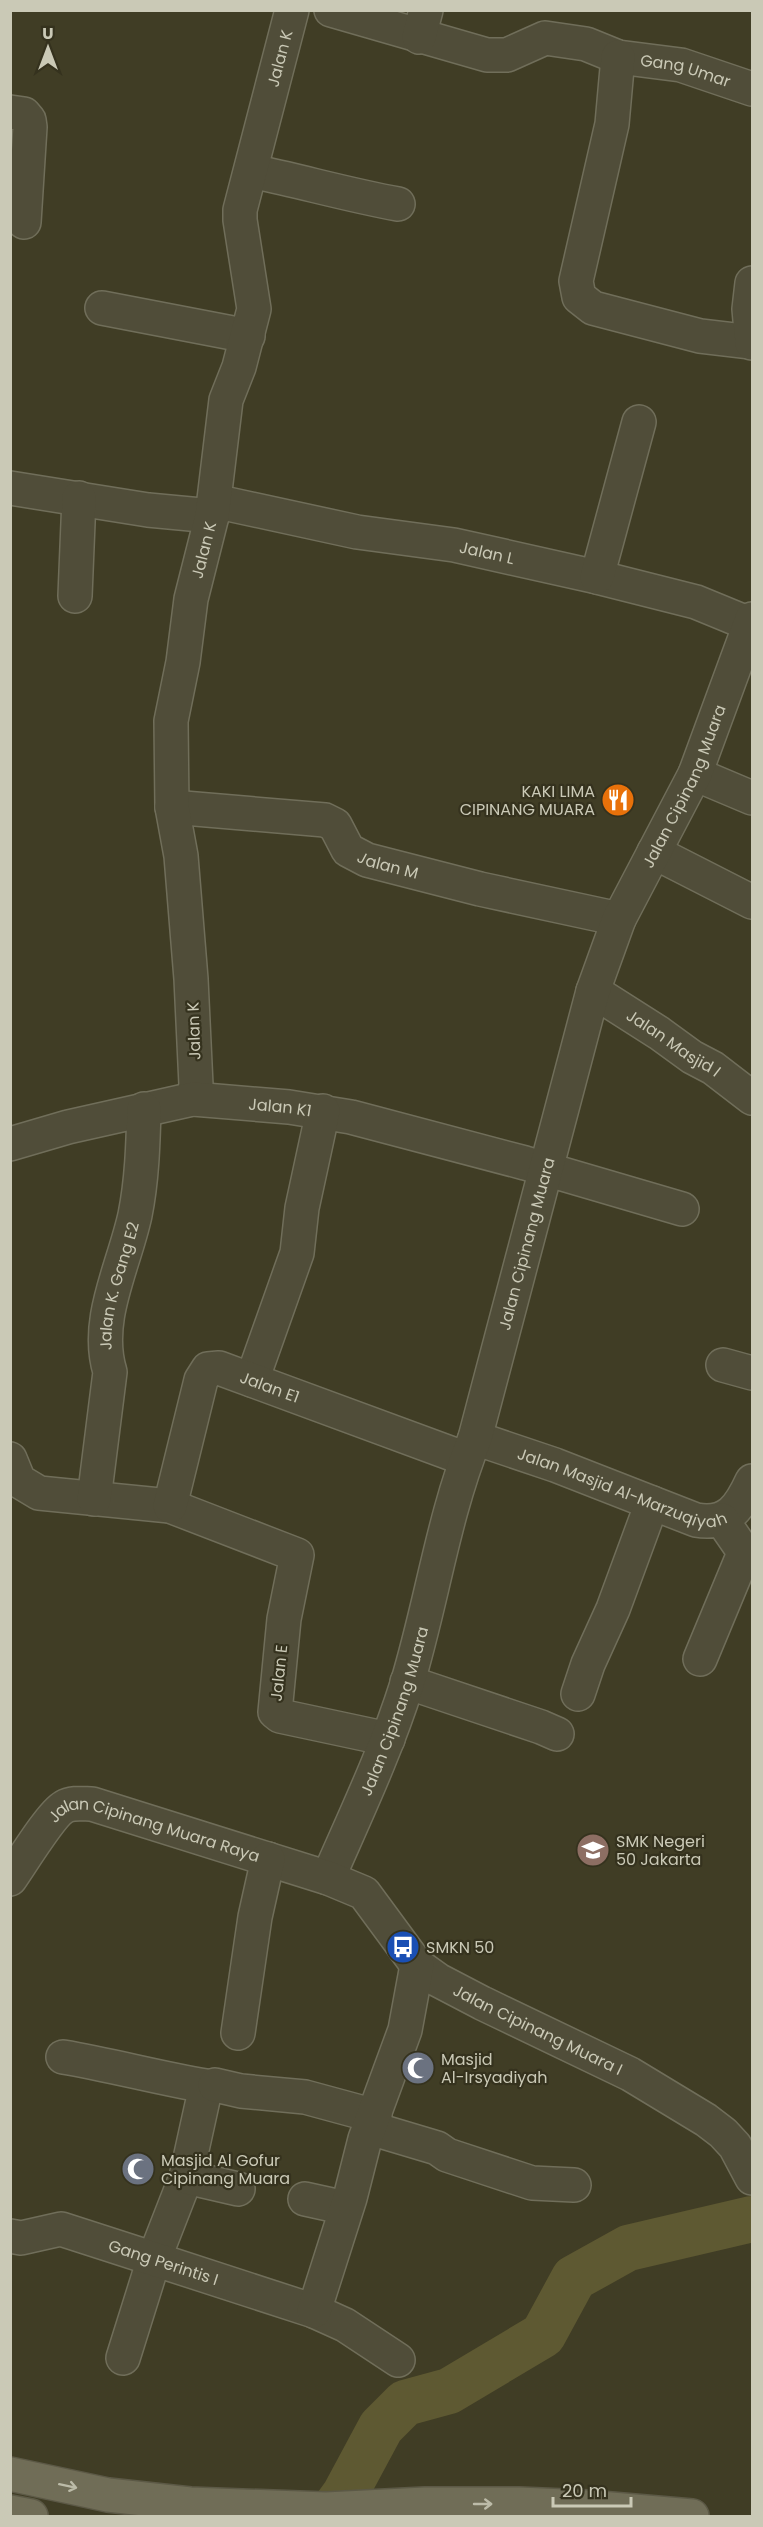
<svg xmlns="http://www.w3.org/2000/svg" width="763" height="2527" font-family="Poppins,sans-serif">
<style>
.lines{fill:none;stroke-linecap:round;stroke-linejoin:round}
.river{stroke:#5e5932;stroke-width:46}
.minor-casing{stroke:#706e5a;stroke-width:36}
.major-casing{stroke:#5c5946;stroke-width:36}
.minor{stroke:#504d39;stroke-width:33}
.major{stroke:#706d57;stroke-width:33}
.oneway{stroke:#bcbba8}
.labels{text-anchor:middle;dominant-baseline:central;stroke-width:4.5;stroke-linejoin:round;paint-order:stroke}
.street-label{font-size:16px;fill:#cac9b6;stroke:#35321e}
.poi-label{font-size:16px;fill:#cac9b6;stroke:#35321e;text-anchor:start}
</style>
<rect width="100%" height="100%" fill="#403d25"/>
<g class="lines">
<path class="river" d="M329,2516L345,2494L381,2427L405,2403L449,2391L543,2335L574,2278L628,2248L752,2219"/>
<g class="minor-casing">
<g id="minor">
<path id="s1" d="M331,10L487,55H507L545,38L586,44L618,57L681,65L752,89"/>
<path d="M419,37L426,10"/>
<path d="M618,57L612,124L576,281L579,297L593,308L700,336L751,342"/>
<path d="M10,112L24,114L29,120L30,127L24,222"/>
<path d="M251,171C300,181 348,195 398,204"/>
<path d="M752,283L749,309L752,343"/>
<path d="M102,308L248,336"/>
<path d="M10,488L148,510L212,516"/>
<path id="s2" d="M214,501L357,532L454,545L597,577L696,602L752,625"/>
<path d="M597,577L639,422"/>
<path d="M75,596L79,498"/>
<path d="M695,774L752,798"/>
<path id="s3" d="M172,807L325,820L335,825L348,850L367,860L480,889L619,919"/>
<path d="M654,852L752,902"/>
<path id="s4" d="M593,991L659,1033L692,1057L713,1068L752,1098"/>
<path id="s5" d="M193,1099L196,1085L191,979L181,856L172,807L171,721L183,662L191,599L212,516L226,400L239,367L254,309L240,220V210L292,10"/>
<path id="s6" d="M10,1144L68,1127L193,1099L289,1107L351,1117L525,1163L682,1209"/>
<path d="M723,1365L752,1373"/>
<path d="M252,1380L297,1253L302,1208L323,1111"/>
<path id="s7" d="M475,1438L555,1465L696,1520C728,1526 740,1507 752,1481"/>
<path d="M10,1459L19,1481L39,1493L170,1506L297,1555L284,1619L275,1712L280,1716L388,1739"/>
<path id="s8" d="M94,1499L110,1372C94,1320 124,1266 135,1215C142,1180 143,1145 144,1109"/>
<path id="s9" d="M170,1506L201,1380L208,1369L219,1368L466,1459"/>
<path d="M700,1659L742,1558V1549L722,1520"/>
<path d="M407,1682L541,1727L557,1734"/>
<path d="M578,1694L588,1664L613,1609L652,1503"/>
<path id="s10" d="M328,1878C356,1814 386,1751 407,1684C432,1602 443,1517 475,1438L593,991L619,919L695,774L752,619"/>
<path id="s11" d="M10,1879C20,1865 51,1814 64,1807C72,1802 84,1804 92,1804L328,1878L364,1893L417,1965L438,1980L482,2003L630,2074L706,2120L723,2133L735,2146L752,2178"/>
<path d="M238,2033L255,1917L268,1859"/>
<path d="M63,2057C111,2065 158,2078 206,2086L186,2177L154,2259L123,2358"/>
<path d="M215,2085L241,2091L305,2097L375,2116"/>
<path d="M370,2128L437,2148L447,2155L532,2183L574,2185"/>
<path d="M186,2177L238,2189"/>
<path d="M305,2199L346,2208"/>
<path id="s12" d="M10,2236L21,2238L61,2229L154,2259L314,2311L345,2325L398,2360"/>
<path d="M314,2311L350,2198L365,2139L405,2030L417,1965"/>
</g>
</g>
<g class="major-casing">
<g id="major">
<path d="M10,2474L108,2495L190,2504L326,2509L425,2504H519L588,2507L692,2516"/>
<path d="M10,2512L31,2516"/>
</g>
</g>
<use href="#minor" class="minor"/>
<use href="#major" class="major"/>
</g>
<defs><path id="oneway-shaft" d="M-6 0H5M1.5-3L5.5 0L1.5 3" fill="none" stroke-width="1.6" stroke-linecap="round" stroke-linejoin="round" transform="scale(1.5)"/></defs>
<g class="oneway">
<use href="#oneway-shaft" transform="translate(68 2486) rotate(12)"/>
<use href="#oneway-shaft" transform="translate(483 2504)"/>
</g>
<defs>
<g id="restaurant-disc" transform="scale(1.725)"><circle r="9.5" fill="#e8710a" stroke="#35321e"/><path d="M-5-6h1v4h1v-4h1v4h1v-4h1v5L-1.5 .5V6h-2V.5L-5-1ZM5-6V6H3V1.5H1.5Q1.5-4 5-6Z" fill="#fff"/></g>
<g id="school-disc" transform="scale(1.725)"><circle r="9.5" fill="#8d6e63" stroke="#35321e"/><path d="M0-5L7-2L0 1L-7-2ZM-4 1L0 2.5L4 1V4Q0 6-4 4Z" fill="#fff"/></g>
<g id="bus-disc" transform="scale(1.725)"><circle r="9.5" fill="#1a4fb4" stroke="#35321e"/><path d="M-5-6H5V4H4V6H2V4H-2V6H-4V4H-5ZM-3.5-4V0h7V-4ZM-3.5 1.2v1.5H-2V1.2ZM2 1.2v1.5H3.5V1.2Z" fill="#fff"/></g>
<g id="mosque-disc" transform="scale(1.725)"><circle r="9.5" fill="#6b7280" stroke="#35321e"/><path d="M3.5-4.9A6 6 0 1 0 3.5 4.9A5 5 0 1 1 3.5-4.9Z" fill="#fff"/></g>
</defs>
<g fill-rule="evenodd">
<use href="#restaurant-disc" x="618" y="800"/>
<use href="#school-disc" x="593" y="1850"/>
<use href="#bus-disc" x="403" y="1947"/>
<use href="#mosque-disc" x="418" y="2068"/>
<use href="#mosque-disc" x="138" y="2169"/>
</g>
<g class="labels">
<g class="street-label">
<text stroke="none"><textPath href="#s5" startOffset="1058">Jalan K</textPath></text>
<text stroke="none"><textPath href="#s1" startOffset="369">Gang Umar</textPath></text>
<text stroke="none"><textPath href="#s5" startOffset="554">Jalan K</textPath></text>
<text stroke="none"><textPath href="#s2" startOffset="278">Jalan L</textPath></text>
<text stroke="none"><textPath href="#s10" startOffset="1152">Jalan Cipinang Muara</textPath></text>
<text stroke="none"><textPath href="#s3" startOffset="236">Jalan M</textPath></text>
<text transform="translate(194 1031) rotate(-92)">Jalan K</text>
<text stroke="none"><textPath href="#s4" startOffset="96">Jalan Masjid I</textPath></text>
<text stroke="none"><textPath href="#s6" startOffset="276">Jalan K1</textPath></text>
<text stroke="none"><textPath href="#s10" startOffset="666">Jalan Cipinang Muara</textPath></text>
<text stroke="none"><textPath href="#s8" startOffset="216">Jalan K. Gang E2</textPath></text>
<text stroke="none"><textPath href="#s9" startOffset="208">Jalan E1</textPath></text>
<text stroke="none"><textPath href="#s7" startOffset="156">Jalan Masjid Al-Marzuqiyah</textPath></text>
<text transform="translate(279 1673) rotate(-84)">Jalan E</text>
<text stroke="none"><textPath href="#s10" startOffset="180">Jalan Cipinang Muara</textPath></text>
<text stroke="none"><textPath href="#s11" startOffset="183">Jalan Cipinang Muara Raya</textPath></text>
<text stroke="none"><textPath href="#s11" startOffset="632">Jalan Cipinang Muara I</textPath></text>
<text stroke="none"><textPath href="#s12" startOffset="160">Gang Perintis I</textPath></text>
</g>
<g class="poi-label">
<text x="595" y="791" text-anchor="end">KAKI LIMA<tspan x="595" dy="18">CIPINANG MUARA</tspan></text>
<text x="616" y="1841">SMK Negeri<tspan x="616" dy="18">50 Jakarta</tspan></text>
<text x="426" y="1947">SMKN 50</text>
<text x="441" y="2059">Masjid<tspan x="441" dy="18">Al-Irsyadiyah</tspan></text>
<text x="161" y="2160">Masjid Al Gofur<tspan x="161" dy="18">Cipinang Muara</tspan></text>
</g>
</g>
<rect width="763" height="2527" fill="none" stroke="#cac9b6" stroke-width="24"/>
<g transform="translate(48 48)" stroke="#35321e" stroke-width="4.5" paint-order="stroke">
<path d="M0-4.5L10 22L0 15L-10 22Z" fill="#cac9b6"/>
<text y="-9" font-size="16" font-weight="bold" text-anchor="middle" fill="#cac9b6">U</text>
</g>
<path d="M553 2497v9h78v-9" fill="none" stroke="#cac9b6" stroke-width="3"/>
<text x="562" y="2497" font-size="18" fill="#cac9b6" stroke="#35321e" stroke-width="4.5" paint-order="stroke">20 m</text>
</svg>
